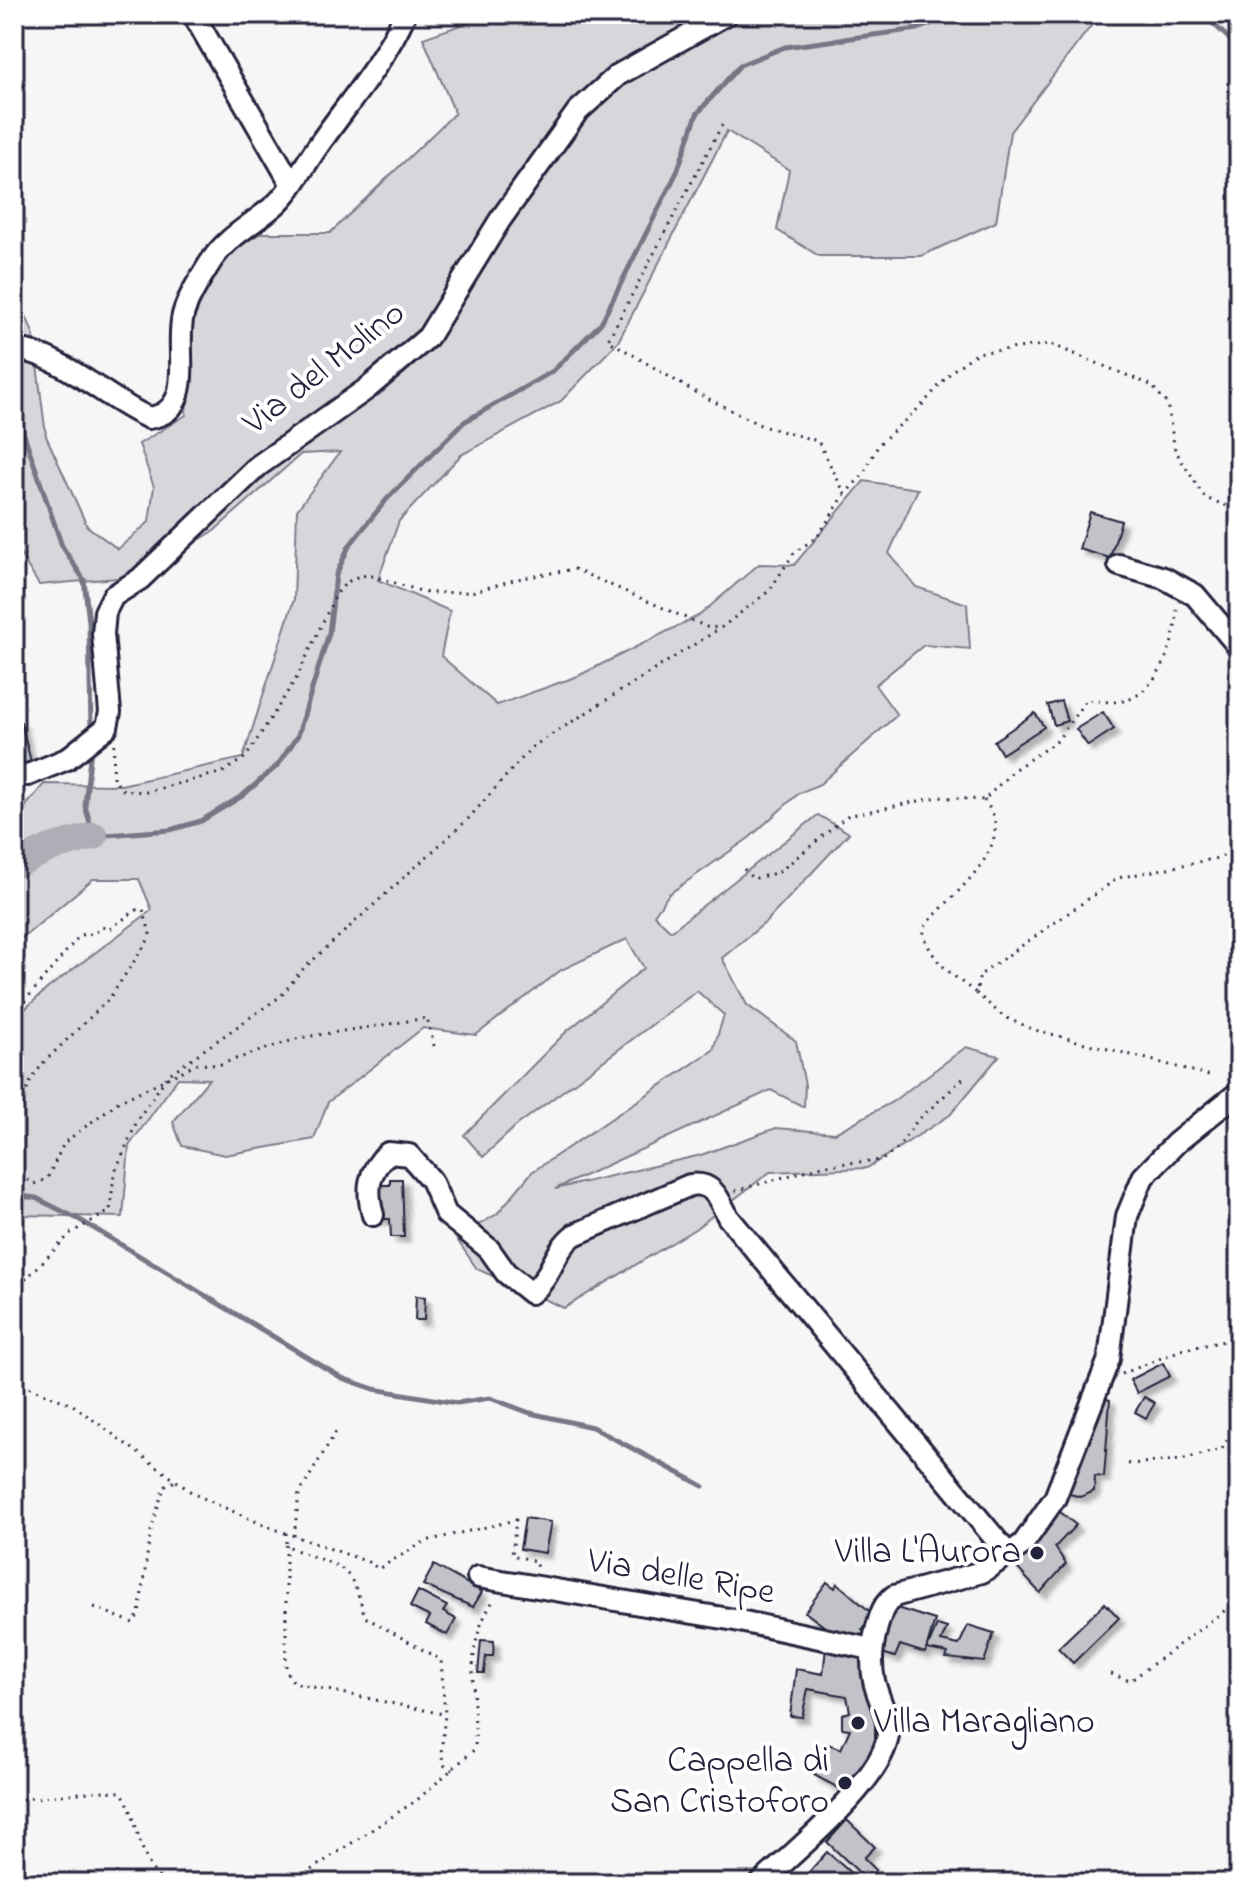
<svg xmlns="http://www.w3.org/2000/svg" width="1253" height="1897" font-family="'Indie Flower',sans-serif">
<style>
.green{fill:#d7d7db;stroke:#7c7c8b;stroke-width:2}
.lines{fill:none;stroke-linecap:round;stroke-linejoin:round}
.stream{stroke:#767685;stroke-width:5}
.river{stroke:#aeaeb7;stroke-width:28}
.building{fill:#c2c2c9;stroke:#22223b;stroke-width:2;filter:url(#shadow)}
.minor-casing{stroke:#22223b;stroke-width:26}
.path{stroke:#22223b;stroke-width:3;stroke-dasharray:2 6;stroke-linecap:butt}
.minor{stroke:#fff;stroke-width:20}
.poi-dot{fill:#22223b;stroke:#fff;stroke-width:3}
.labels{text-anchor:middle;dominant-baseline:central;stroke-width:8;stroke-linejoin:round;paint-order:stroke}
.street-label{font-size:36px;fill:#22223b;stroke:#fff}
.poi-label{font-size:36px;fill:#22223b;stroke:#fff;text-anchor:end}
</style>
<defs>
<filter id="shadow"><feDropShadow dx="5.5" dy="5.5" stdDeviation="2" flood-color="#0004"/></filter>
</defs>
<rect width="100%" height="100%" fill="#f6f6f7"/>
<filter id="ink" filterUnits="userSpaceOnUse"><feTurbulence type="fractalNoise" baseFrequency=".0125" numOctaves="2"/><feDisplacementMap in="SourceGraphic" scale="16" xChannelSelector="R" yChannelSelector="G"/><feConvolveMatrix kernelMatrix="1 2 1 2 8 2 1 2 1" color-interpolation-filters="sRGB"/></filter>
<g filter="url(#ink)">
<path class="green" d="M493,14H1100L1010,132L996,222L921,256H819L777,230L789,170L727,131L618,342L561,401L461,455L399,521L378,580L450,611L441,656L497,705L578,676L700,615L759,564L794,565L864,481L918,489L889,553L916,587L967,604L970,649L924,645L875,685L897,715L820,784L799,793L749,838L669,894L654,915L671,931L818,815L849,833L766,922L722,958L747,1005L796,1041L805,1085L804,1107L771,1090L555,1189L701,1155L776,1128L835,1133L892,1102L966,1047L999,1056L950,1115L867,1168L770,1172L695,1229L564,1308L477,1269L456,1238L497,1214L532,1172L713,1050L724,1015L697,991L516,1126L483,1157L464,1135L566,1032L644,968L627,939L561,970L476,1035L423,1028L328,1102L314,1139L225,1155L182,1146L173,1122L209,1079L178,1078L129,1146L123,1217L14,1215V1019L48,988L152,910L139,879H93L14,945V820L44,784L121,785L243,758L294,599L297,510L340,452L301,454L214,531L139,576L39,585L14,544V286L33,333L46,436L87,526L118,549L149,522L154,487L139,444L186,415L191,314L223,256L261,233H330L455,113L423,38Z"/>
<g class="lines">
<g class="stream">
<path d="M1203,14L1239,48"/>
<path d="M14,405L62,546L84,580L89,622L91,729"/>
<path d="M91,748L85,806L94,836L170,830L201,821L242,796L278,765L298,735L329,633L336,575L349,546L387,499L464,422L553,371L601,323L677,172L697,114L740,65L785,47L918,29L955,14"/>
<path d="M14,1195L36,1198L80,1220L342,1378L374,1389L457,1403L490,1398L530,1413L592,1427L703,1486"/>
</g>
<path class="river" d="M14,865L50,848L94,836"/>
</g>
<g class="building">
<path d="M1090,512L1121,521L1110,558L1079,549Z"/>
<path d="M1061,701L1067,721L1054,725L1048,705Z"/>
<path d="M1103,712L1114,729L1088,746L1076,729Z"/>
<path d="M1035,713L1044,727L1002,754L994,741Z"/>
<path d="M21,722L31,762L14,766V723Z"/>
<path d="M390,1179H402L404,1237H391L390,1219H376L375,1185H390Z"/>
<path d="M416,1296L425,1297L424,1320H415Z"/>
<path d="M1163,1363L1170,1376L1137,1393L1130,1380Z"/>
<path d="M1097,1396L1110,1400L1104,1477L1095,1476L1094,1491L1081,1497L1062,1492Z"/>
<path d="M1144,1397L1155,1403L1146,1418L1135,1412Z"/>
<path d="M1053,1506L1076,1525L1055,1547L1066,1564L1040,1593L1008,1558Z"/>
<path d="M525,1518L551,1522L545,1553L520,1549Z"/>
<path d="M434,1565L482,1592L473,1607L423,1585Z"/>
<path d="M827,1582L835,1588L837,1583L875,1616L862,1630L867,1632L865,1645L841,1639L805,1612Z"/>
<path d="M418,1591L447,1606L443,1612L456,1619L447,1635L426,1624L430,1617L410,1607Z"/>
<path d="M1105,1603L1119,1618L1073,1663L1058,1648Z"/>
<path d="M887,1605L935,1620L925,1653L900,1645L895,1657L873,1650Z"/>
<path d="M937,1625L947,1628L941,1641L959,1645L968,1625L994,1633L984,1662L946,1658L948,1653L927,1649Z"/>
<path d="M481,1640L494,1641L493,1656H486L484,1673H478Z"/>
<path d="M826,1648L868,1654L875,1710V1749L846,1792L814,1775L828,1744L841,1749L850,1729L842,1728V1714L850,1712L847,1696L808,1689L802,1717L790,1716L796,1669L823,1674Z"/>
<path d="M847,1820L875,1847L864,1858L876,1870L867,1880L827,1842Z"/>
<path d="M827,1852L852,1874L844,1883H799Z"/>
</g>
<g class="lines">
<g class="minor-casing">
<g id="minor">
<path d="M193,14L291,183"/>
<path d="M14,349C59,352 107,400 149,418C198,411 174,349 183,315C188,297 199,281 208,266C225,237 251,226 275,205C292,190 305,164 318,146C348,103 384,62 405,14"/>
<path d="M1119,565L1164,578L1195,595L1239,647"/>
<path d="M14,774L28,775L67,759L107,727L110,712L103,634L105,612L113,596L140,579L258,466L368,388L428,337L500,220L577,112L618,75L727,14"/>
<path d="M373,1215C366,1190 368,1171 388,1153L409,1155L431,1180L446,1214L489,1249L506,1273L531,1293C552,1278 553,1251 574,1235L690,1185C713,1181 719,1199 728,1217L1008,1554"/>
<path d="M478,1577L735,1620L871,1649"/>
<path d="M761,1883C794,1852 883,1780 888,1735C889,1716 878,1699 874,1681C870,1662 872,1645 877,1627C881,1613 883,1605 894,1596L982,1572L1023,1544L1055,1498L1109,1359L1127,1216L1143,1177L1176,1143L1239,1092"/>
</g>
</g>
<g class="path">
<path d="M722,125L608,340L693,391L762,426L818,441L845,494L862,476L879,444L922,405L952,371L977,353L1050,344L1151,385L1167,403L1175,450L1205,498L1239,510"/>
<path d="M114,744L113,778L123,790L146,792L223,772L246,757L297,677L335,596C345,582 353,576 369,575L427,593L472,592L517,579L574,569L709,628L718,627"/>
<path d="M984,800C988,806 995,815 995,822C999,863 945,900 923,929C928,960 953,975 976,993L980,975L1118,878L1218,858L1239,850"/>
<path d="M744,869L753,879L779,872L847,816L938,797L984,800L1015,769L1057,741L1086,700C1098,701 1118,704 1130,699C1162,685 1178,635 1177,604"/>
<path d="M976,993L1004,1017L1035,1030L1212,1076"/>
<path d="M14,1014L80,935L94,934L102,927L110,929L136,910L143,909L150,933L147,942L109,999L43,1063L29,1084L14,1132"/>
<path d="M14,1171L34,1184L47,1179L64,1143L77,1133L118,1102L197,1064L218,1065L299,1038L427,1018L434,1046"/>
<path d="M735,1191L826,1165L882,1160L897,1149L916,1122L967,1075"/>
<path d="M14,1291L71,1233L110,1211L114,1174L138,1119L168,1075L281,996L301,971L467,820L532,747L722,627L769,591L794,553L818,536L845,494"/>
<path d="M1122,1374L1181,1350L1239,1338"/>
<path d="M14,1381L73,1405L194,1494L266,1526L371,1563L378,1569L426,1541L516,1520L512,1555L535,1561L537,1568"/>
<path d="M1128,1464L1181,1460L1222,1449L1239,1420"/>
<path d="M286,1533V1545C338,1572 348,1552 365,1617L441,1660L445,1714L441,1754L445,1766L454,1771"/>
<path d="M294,1536L299,1494L337,1430"/>
<path d="M286,1545V1670L294,1683L443,1714"/>
<path d="M94,1607L133,1623L139,1614L150,1534L164,1487L175,1481"/>
<path d="M1111,1674L1130,1681L1239,1600"/>
<path d="M14,1800L99,1791L121,1792C140,1817 137,1865 166,1883"/>
<path d="M291,1883L417,1800L475,1749C477,1694 461,1648 495,1598"/>
</g>
<use href="#minor" class="minor"/>
</g>
</g>
<g class="poi-dot">
<circle cx="1037" cy="1553" r="8"/>
<circle cx="858" cy="1723" r="8"/>
<circle cx="845" cy="1783" r="8"/>
</g>
<g class="labels">
<g class="street-label">
<text transform="translate(325 369) rotate(-38)">Via del Molino</text>
<text transform="translate(681 1578) rotate(10)">Via delle Ripe</text>
</g>
<g class="poi-label">
<text x="1021" y="1553">Villa L'Aurora</text>
<text x="874" y="1723" text-anchor="start">Villa Maragliano</text>
<text x="829" y="1762">Cappella di<tspan x="829" dy="41">San Cristoforo</tspan></text>
</g>
</g>
<rect width="1253" height="1897" fill="none" stroke="#fff" stroke-width="48"/>
<rect x="24" y="24" width="1205" height="1849" fill="none" stroke="#22223b" stroke-width="3" filter="url(#ink)"/>
</svg>
